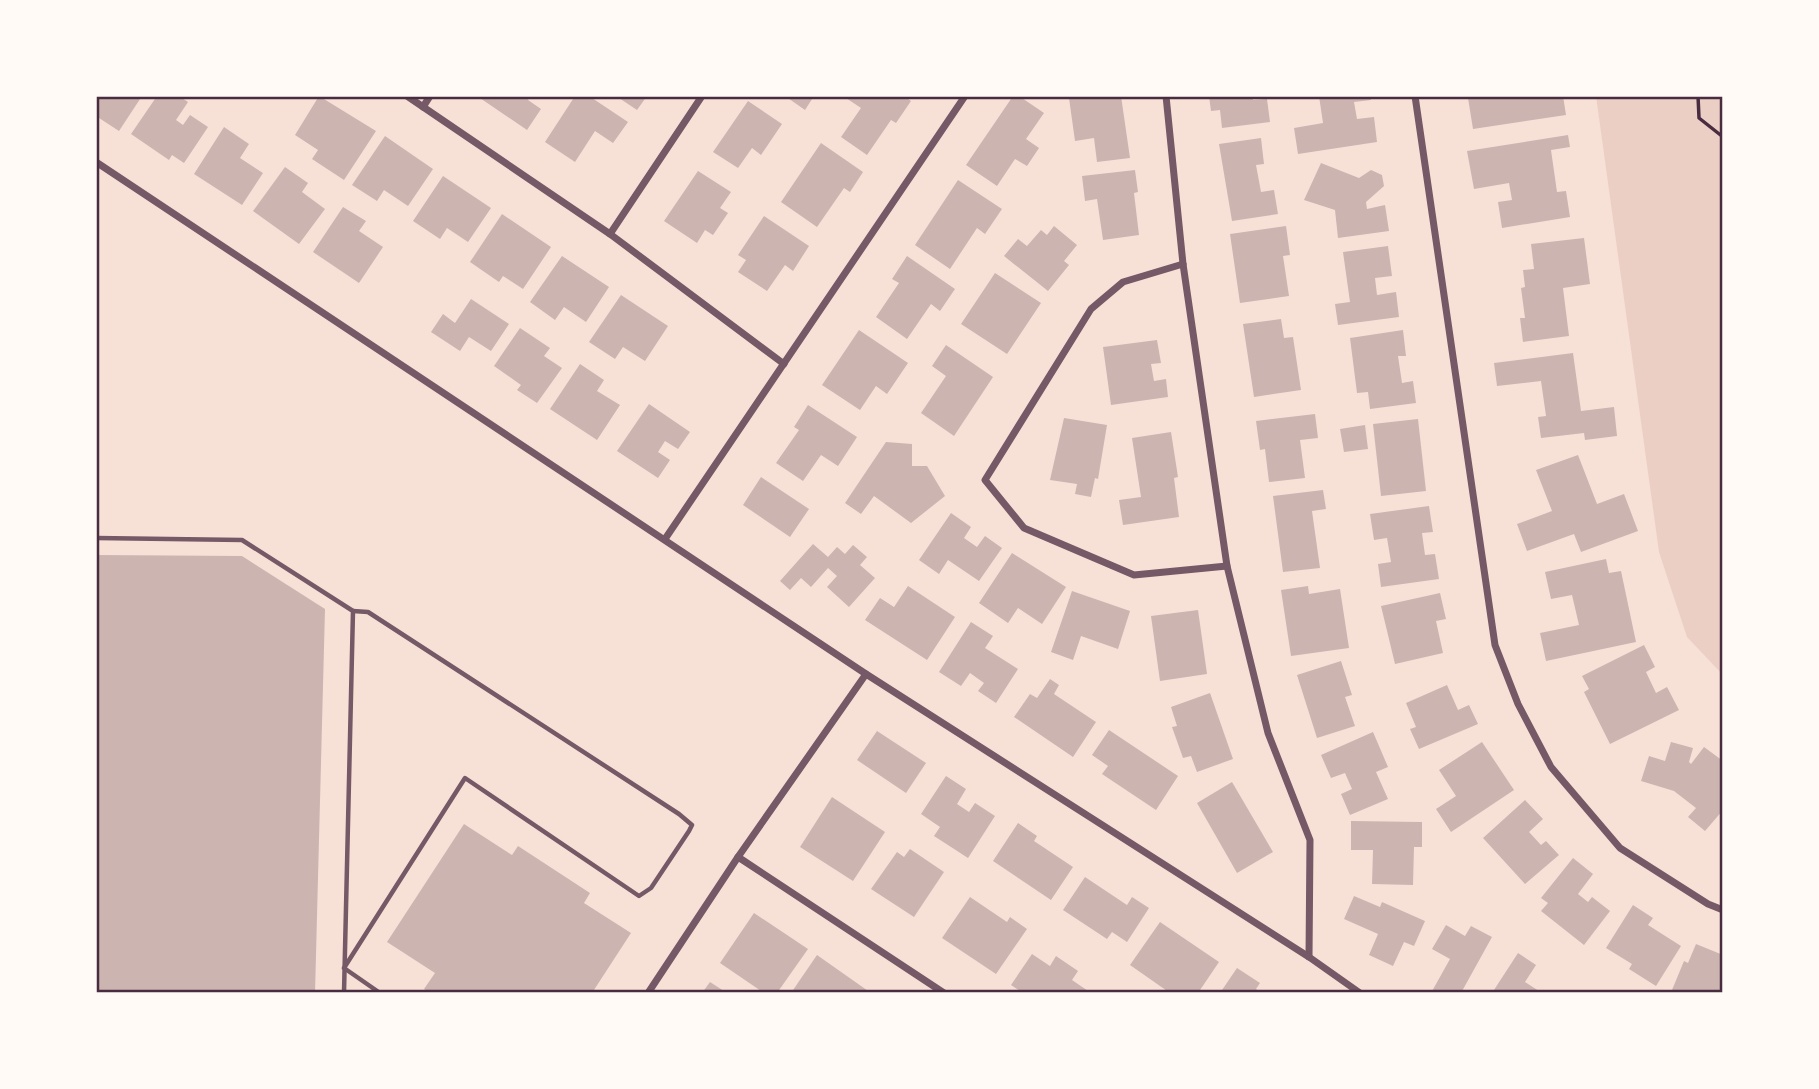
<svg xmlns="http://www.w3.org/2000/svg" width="1819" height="1089" font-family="'Asap Condensed',sans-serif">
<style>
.green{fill:#ebcfc5}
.building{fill:#ccb4b1}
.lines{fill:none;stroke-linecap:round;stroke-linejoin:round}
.path{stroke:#4a2c40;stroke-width:3.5}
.service{stroke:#755966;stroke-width:4.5}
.minor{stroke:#755966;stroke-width:7}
.neatline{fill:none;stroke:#4a2c40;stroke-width:2.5}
</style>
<rect width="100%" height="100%" fill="#f7e1d7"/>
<path class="green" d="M1596,96H1723V675L1687,637L1659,552Z"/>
<g class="building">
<path d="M96,96H142L119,131L96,116L99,111L96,109Z"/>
<path d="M157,96H179L188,102L176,120L183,125L190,115L208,127L184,163L172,155L169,160L131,134Z"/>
<path d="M319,96L376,131L344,180L312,159L318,150L295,135Z"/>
<path d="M477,96H530L528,100L541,109L527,130Z"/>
<path d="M575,96H589L628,122L613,143L595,131L575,162L545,142Z"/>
<path d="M616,96H647L637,110Z"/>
<path d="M785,96H814L805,110Z"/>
<path d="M843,96H904L911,101L896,123L891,120L867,155L841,137L861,108Z"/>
<path d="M1013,96H1019L1044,113L1026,139L1039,148L1027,166L1015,159L997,186L966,165Z"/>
<path d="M1084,96H1121L1130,158L1097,162L1094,138L1075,141L1069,98Z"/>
<path d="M1209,96H1253V100L1267,99L1270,122L1222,128L1220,110L1211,111Z"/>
<path d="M1319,96H1370L1371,100L1354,102L1357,119L1374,117L1377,142L1298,154L1294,128L1323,123Z"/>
<path d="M1480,96H1563L1566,115L1473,129L1468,98Z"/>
<path d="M748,101L782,124L761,155L752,148L738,168L713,152Z"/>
<path d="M224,127L249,144L240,158L263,173L242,205L194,174Z"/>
<path d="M1568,135L1570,147L1551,150L1557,192L1566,191L1570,217L1502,228L1498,202L1512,200L1509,183L1474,189L1467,151Z"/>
<path d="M385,136L433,169L408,206L384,190L377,201L352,185Z"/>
<path d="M1261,138L1264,164L1256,165L1261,192L1274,190L1278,214L1232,221L1219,144Z"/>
<path d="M821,143L863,172L850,192L844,188L817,227L781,202Z"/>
<path d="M1321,163L1359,178L1371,170L1382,175L1384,186L1366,202L1367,209L1385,205L1389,231L1338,238L1335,210L1304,200Z"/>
<path d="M285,167L308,183L302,192L325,209L299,244L253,211Z"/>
<path d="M1135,170L1138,192L1134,193L1139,235L1103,240L1097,199L1085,201L1082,176Z"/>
<path d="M698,171L731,192L720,208L728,213L713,235L705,230L697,243L664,221Z"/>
<path d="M443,176L491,208L468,242L447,228L440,239L413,221Z"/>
<path d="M958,180L1002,209L985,234L977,228L950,269L915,245Z"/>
<path d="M343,207L366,221L359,231L383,247L359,283L313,252Z"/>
<path d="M502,214L551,247L523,289L503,276L499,282L470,262Z"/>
<path d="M764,216L809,246L793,271L785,265L767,291L738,272L746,260L738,255Z"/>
<path d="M1054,226L1077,245L1064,261L1069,265L1048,291L1004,256L1018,239L1027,246L1041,230L1047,235Z"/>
<path d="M1286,226L1290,255L1283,256L1289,296L1240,303L1230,234Z"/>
<path d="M1584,238L1590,284L1563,288L1569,336L1523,342L1520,318H1525L1521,288L1525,287L1523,270L1534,269L1531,244Z"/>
<path d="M1388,246L1392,276L1375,278L1377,295L1396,292L1399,317L1338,325L1335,304L1350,302L1343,252Z"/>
<path d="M562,256L609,287L586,322L564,307L555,320L530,302Z"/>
<path d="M907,256L955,289L940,311L931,304L907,339L876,317L899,283L892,279Z"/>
<path d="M995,273L1041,303L1007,354L961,324Z"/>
<path d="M621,295L668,326L645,361L623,347L615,359L589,342Z"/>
<path d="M471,299L509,324L491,351L469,337L460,351L431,332L443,314L455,323Z"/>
<path d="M1281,319L1284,338L1293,337L1301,390L1254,397L1243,324Z"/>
<path d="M520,328L550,348L544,356L562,368L537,403L517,390L521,385L494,366Z"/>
<path d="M859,330L908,363L887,394L876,386L860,410L822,385Z"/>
<path d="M1403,330L1406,356H1398L1402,383L1413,381L1416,403L1370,409L1368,392L1357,393L1350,338Z"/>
<path d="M1157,340L1161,363L1151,364L1154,381L1166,379L1168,397L1111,405L1103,347Z"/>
<path d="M946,345L993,377L954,436L921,413L946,376L932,366Z"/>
<path d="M1573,353L1581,411L1614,407L1617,436L1585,440L1584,433L1541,438L1538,417L1546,416L1541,381L1497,386L1494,363Z"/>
<path d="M580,364L604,380L597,391L620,405L597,440L550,409Z"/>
<path d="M649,404L690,432L678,449L665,441L658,452L670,460L658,478L617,451Z"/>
<path d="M808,405L857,437L838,466L821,455L803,481L776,463L799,430L794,427Z"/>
<path d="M1315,414L1318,438L1300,440L1305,478L1269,482L1265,449L1260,450L1256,421Z"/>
<path d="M1064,418L1107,425L1098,479L1095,478L1091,497L1075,494L1077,484L1050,480Z"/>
<path d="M1418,419L1426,491L1381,496L1373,424Z"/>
<path d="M1365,425L1368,449L1344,452L1340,429Z"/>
<path d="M1171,432L1178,477L1174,478L1179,517L1123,525L1119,500L1141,497L1132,438Z"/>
<path d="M886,442L912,444V466H927L945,496L911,523L874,496L861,514L845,503Z"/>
<path d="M1578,455L1597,504L1624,494L1638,531L1581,552L1574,534L1527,551L1517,524L1552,511L1536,470Z"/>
<path d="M761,477L809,509L790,537L743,505Z"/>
<path d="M1323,490L1326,509L1312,511L1320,568L1283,572L1273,496Z"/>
<path d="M1429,506L1433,532L1422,533L1425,555L1435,554L1439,579L1381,587L1378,564L1391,562L1387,538L1374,540L1370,514Z"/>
<path d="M951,513L971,527L964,538L977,547L985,536L1002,548L979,581L948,560L939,574L919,560Z"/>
<path d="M813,544L828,557L837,547L845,554L853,545L867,557L860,565L875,578L849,607L827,587L837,576L828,568L811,587L801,578L790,590L780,581Z"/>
<path d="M1012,553L1066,587L1042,624L1018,608L1008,623L979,603Z"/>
<path d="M96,555L242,556L325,609L315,993H96Z"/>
<path d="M1606,559L1609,573L1621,571L1636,642L1546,661L1540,633L1579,625L1572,595L1551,599L1545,572Z"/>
<path d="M908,586L955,617L927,660L865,620L880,598L894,607Z"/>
<path d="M1308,586L1309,594L1340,589L1349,648L1291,656L1281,590Z"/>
<path d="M1072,591L1130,611L1118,649L1081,636L1073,660L1051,652Z"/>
<path d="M1440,593L1446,619L1436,621L1443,653L1395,664L1381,606Z"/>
<path d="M1198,610L1207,674L1160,681L1151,616Z"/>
<path d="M971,622L993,636L985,648L1018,669L996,703L978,691L984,683L970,673L961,686L939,672Z"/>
<path d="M1644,645L1655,667L1646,672L1656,693L1667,687L1679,710L1610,744L1584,692L1589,689L1582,676Z"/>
<path d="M1341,661L1352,695L1345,697L1355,726L1317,738L1297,675Z"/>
<path d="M1050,679L1059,685L1054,694L1096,722L1073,757L1014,717L1030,694L1037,698Z"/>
<path d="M1447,685L1458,710L1469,705L1478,724L1419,749L1410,729L1416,727L1406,703Z"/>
<path d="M1210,693L1233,759L1197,772L1191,756L1183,758L1172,727L1177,726L1171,707Z"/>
<path d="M1109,730L1178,776L1156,810L1102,774L1108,766L1092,755Z"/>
<path d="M877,731L926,763L906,793L857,760Z"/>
<path d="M1373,732L1388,767L1376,772L1388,799L1350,815L1341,794L1352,789L1345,773L1331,778L1321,755Z"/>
<path d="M1482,742L1514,790L1451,832L1436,809L1456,796L1439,770Z"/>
<path d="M1671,742L1693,748L1689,762L1691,764L1704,747L1723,761V798L1721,799L1723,810L1705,831L1688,817L1696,808L1674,791L1641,781L1649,756L1665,761Z"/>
<path d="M946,776L966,789L957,804L969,812L975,803L995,816L968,858L934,836L940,827L921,814Z"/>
<path d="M1232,782L1273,852L1237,873L1197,803Z"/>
<path d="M832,797L885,832L853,881L800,847Z"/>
<path d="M1525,800L1543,819L1529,832L1541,845L1546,841L1559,855L1525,884L1483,838Z"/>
<path d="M1351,821L1422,822V847H1414L1413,885L1372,884L1373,850H1351Z"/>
<path d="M1018,823L1037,836L1034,841L1073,867L1051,900L993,861Z"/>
<path d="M464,824L512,855L518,846L590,893L584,903L631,933L592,993H429L424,989L435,973L387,942Z"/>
<path d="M910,849L944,872L914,917L871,889L897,852L904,857Z"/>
<path d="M1573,858L1593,874L1578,894L1588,902L1592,897L1610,911L1584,945L1541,911L1548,903L1541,898Z"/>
<path d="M1085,877L1127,905L1132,897L1149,908L1127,942L1112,932L1107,939L1063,910Z"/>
<path d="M1354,896L1380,907L1382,902L1425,921L1414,946L1404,942L1393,966L1369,955L1378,934L1344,919Z"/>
<path d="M970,897L1007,922L1010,917L1027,929L996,974L942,938Z"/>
<path d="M1633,905L1653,918L1648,925L1681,946L1656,986L1629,969L1632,964L1606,948Z"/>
<path d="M754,913L808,949L777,993H764L720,963Z"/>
<path d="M1160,922L1219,962L1198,993H1170L1130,965Z"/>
<path d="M1446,925L1465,936L1471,926L1492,937L1461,993H1431L1450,959L1432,949Z"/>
<path d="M1696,944L1723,955V993H1679L1672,990L1684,961L1688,963Z"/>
<path d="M1518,953L1536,965L1525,982L1542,993H1492Z"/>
<path d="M1032,954L1050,966L1056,956L1078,971L1072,980L1091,993H1023L1011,985Z"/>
<path d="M817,955L871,993H791Z"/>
<path d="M1237,968L1260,983L1256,989L1261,993H1220Z"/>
<path d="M710,982L727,993H702Z"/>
</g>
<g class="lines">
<path class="path" d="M1698,96L1699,118L1723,137"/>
<g class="service">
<path d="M96,538L242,540L353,611L344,993"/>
<path d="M353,611L368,612L679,814L692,825L689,831L651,888L639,896L465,778L344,968L380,993"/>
</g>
<g class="minor">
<path d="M407,96L610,234L784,364"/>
<path d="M1166,96L1183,264L1227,566L1268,733L1310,840L1309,957"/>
<path d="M1415,96L1495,645L1518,704L1551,767L1620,848L1708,904L1723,910"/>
<path d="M423,107L430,96"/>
<path d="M96,162L866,674L1309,957L1360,993"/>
<path d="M610,234L702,96"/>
<path d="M1183,264L1123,282L1091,309L985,480L1024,528L1134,575L1227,566"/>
<path d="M665,539L965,96"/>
<path d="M738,857L944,993"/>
<path d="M648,993L738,857L866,674"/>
</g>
</g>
<rect width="1819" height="1089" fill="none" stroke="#fffaf5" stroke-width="196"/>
<rect x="98" y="98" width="1623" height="893" class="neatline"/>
</svg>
